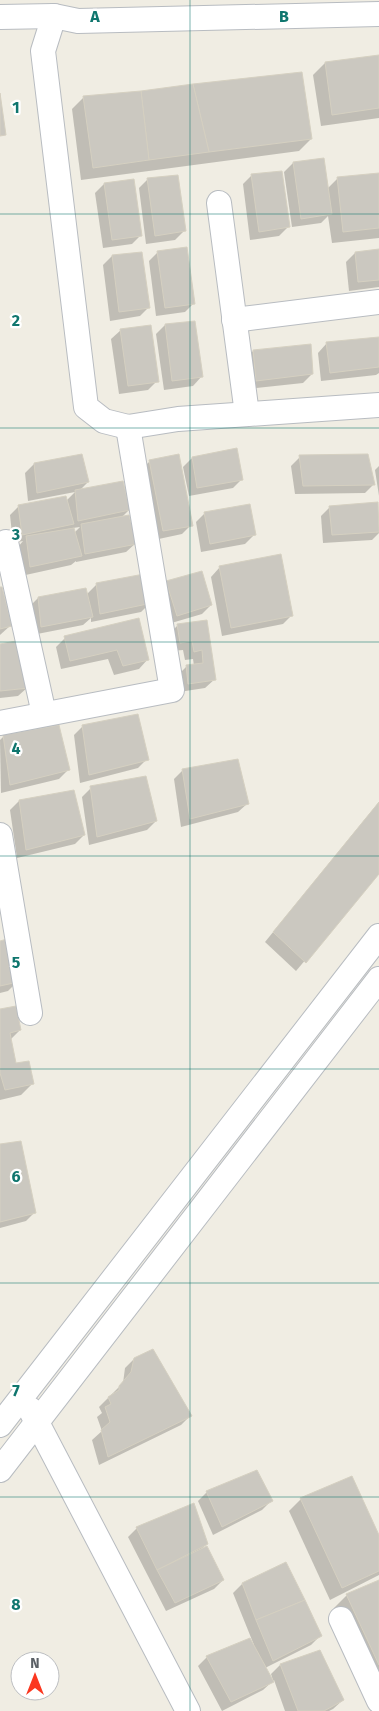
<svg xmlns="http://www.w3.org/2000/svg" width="379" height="1711" font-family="'Fira Sans',sans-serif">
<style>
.shadow{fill:#0003;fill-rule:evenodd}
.building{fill:#cbc8c0;stroke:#d5d0c1}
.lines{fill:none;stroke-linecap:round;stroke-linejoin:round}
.minor-casing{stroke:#b8bcc1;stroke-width:26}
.minor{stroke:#fff;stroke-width:24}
.grid{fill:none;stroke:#0f766e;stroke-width:1;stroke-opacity:0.55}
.grid-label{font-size:16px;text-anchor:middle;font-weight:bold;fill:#0f766e;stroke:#fff;stroke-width:4.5;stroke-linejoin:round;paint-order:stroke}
</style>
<rect width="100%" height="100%" fill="#f0ede3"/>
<g class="shadow">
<path d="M379,56V118L321,126L313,75L325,63Z"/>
<path d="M84,97L311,139L299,151L81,180L72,109Z"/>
<path d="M293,163L327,189L338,178L379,174V238L332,243L328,216L321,223L292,227L284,172Z"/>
<path d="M252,175L288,227L279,236L250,240L243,184Z"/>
<path d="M148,179L184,231L175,240L146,244L139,188Z"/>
<path d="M104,184L141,235L132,244L103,248L95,193Z"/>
<path d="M379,250V287L349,291L346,262L355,253Z"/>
<path d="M158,252L194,303L185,312L156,316L149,261Z"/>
<path d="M141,253L149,307L140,316L110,321L103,265L112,256Z"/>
<path d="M165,325L202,376L193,386L164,390L156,334Z"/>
<path d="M121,330L157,381L148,390L119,394L111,339Z"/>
<path d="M379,338V373L376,375L321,381L318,353L327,343Z"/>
<path d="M253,351L312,374L303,383L247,389L244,360Z"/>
<path d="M300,457L374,484L365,493L295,494L291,466Z"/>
<path d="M192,458L242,479L233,488L189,496L183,467Z"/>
<path d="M150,461L191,525L182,534L154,540L141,470Z"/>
<path d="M34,464L88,482L79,491L129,510L121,518L136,543L126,552L76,562V561L71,565L21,576L18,547L23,541L13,543L10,515L19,506L66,501L75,492L28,501L25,473ZM80,527L74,533L73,528Z"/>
<path d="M379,466V496L375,470Z"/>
<path d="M377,503L379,533L372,540L323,543L321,516L330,507Z"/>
<path d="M205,513L254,535L245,544L201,552L196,522Z"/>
<path d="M220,567L292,615L283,624L222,636L211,577Z"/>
<path d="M167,583L211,605L202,614L168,624L158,592Z"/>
<path d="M97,584L150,603L141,612L91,622V618L83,625L32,635L29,607L38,598L86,595Z"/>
<path d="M0,588L11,625L0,635Z"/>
<path d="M138,620L148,659L139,669L114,675L108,659L61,669L56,647L65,638Z"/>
<path d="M206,621L215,679L205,688L179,692L177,676L186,667L194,666L193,659L185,660L183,650L171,651L168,635L177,626Z"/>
<path d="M0,646L28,687L18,696L0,698Z"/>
<path d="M83,726L147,759L138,768L80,783L74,735Z"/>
<path d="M4,736L68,770L59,779L1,793L0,740Z"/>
<path d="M183,770L248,803L238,812L181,827L174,779Z"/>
<path d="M91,788L156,821L147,830L89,845L82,797Z"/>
<path d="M19,801L84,835L75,844L17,858L10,810Z"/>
<path d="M379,802V873L296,971L265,942Z"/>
<path d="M0,942L17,982L8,991L0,993Z"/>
<path d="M0,1010L20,1030L10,1040L15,1065L33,1083L21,1095L0,1100Z"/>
<path d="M0,1145L35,1212L26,1221L0,1228Z"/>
<path d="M134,1359L190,1416L181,1425L99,1465L92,1440L102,1431L97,1417L102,1413L99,1407L123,1383L125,1368Z"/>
<path d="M207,1492L271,1501L262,1510L213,1535L198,1501Z"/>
<path d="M301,1499L379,1538V1575L330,1600L289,1511Z"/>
<path d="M137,1528L207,1544L200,1550L223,1580L214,1589L166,1611L128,1537Z"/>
<path d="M379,1582V1694L376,1696L334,1608L346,1596Z"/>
<path d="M242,1584L320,1636L311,1645L265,1668L272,1680H273L271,1674L280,1665L320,1651L343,1700L333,1709L329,1711H285L274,1680L263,1690L222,1711L198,1666L207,1657L254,1645L233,1593Z"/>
</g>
<g class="building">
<path d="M379,55V108L332,115L325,62Z"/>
<path d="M302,72L312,139L209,152L193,84Z"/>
<path d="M193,84L209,152L149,160L141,91Z"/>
<path d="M141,91L149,160L93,168L83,96Z"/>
<path d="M0,93L6,135L0,136Z"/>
<path d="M324,158L332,214L301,219L293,162Z"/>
<path d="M282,171L290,227L259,232L251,174Z"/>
<path d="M379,173V228L343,232L337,177Z"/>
<path d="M178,175L186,231L155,236L147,178Z"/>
<path d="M134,179L142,236L112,240L104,183Z"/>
<path d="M187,247L195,304L165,308L157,251Z"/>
<path d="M379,249V280L358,282L355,252Z"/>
<path d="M142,252L150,308L119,312L112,255Z"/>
<path d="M195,321L203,377L172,381L165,324Z"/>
<path d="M151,325L159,382L128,386L120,329Z"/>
<path d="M379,337V367L330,373L326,342Z"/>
<path d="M311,344L313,374L256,381L253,350Z"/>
<path d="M237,448L243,480L197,488L192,457Z"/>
<path d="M82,454L89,482L37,493L34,463Z"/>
<path d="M179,454L193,526L163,531L149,460Z"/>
<path d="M368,454L375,485L303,486L299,455Z"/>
<path d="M123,481L130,510L78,521L75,490Z"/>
<path d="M66,496L74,524L22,535L18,505Z"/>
<path d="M378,502L379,532L332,535L329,506Z"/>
<path d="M250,504L256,535L210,544L204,512Z"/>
<path d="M129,515L137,544L85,554L81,524Z"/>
<path d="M74,528L82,556L30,567L26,536Z"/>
<path d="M281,554L293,616L231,628L219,566Z"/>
<path d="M202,571L212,605L177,616L166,581Z"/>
<path d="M144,574L152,603L100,614L96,583Z"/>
<path d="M0,587H2L12,626L0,629Z"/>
<path d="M86,588L93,617L41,627L38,597Z"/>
<path d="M139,618L149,660L123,666L117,650L70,661L64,636Z"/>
<path d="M207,620L216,680L188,684L186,665L203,663L202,650L194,652L192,641L180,643L177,624Z"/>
<path d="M16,641L29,688L0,691V644Z"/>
<path d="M138,714L149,760L89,775L82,725Z"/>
<path d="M59,725L70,770L10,785L3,735Z"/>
<path d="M238,759L249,804L190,819L182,769Z"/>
<path d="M146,776L157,821L97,837L90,786Z"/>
<path d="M74,790L85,835L26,850L19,800Z"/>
<path d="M379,802V874L306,963L273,932Z"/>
<path d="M7,939L18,982L0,986V941Z"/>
<path d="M16,1006L21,1030L10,1033L16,1063L29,1061L34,1084L5,1090L0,1073V1009Z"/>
<path d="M21,1141L36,1213L0,1222V1144Z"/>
<path d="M153,1349L192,1416L108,1457L101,1430L110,1422L105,1407L111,1404L108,1397L119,1390V1386L131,1372L134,1358Z"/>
<path d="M257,1470L273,1501L222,1527L206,1491Z"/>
<path d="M352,1476L379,1535V1571L342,1588L300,1498Z"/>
<path d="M194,1503L208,1544L157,1570L136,1527Z"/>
<path d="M207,1546L224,1580L175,1603L157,1570Z"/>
<path d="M286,1562L305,1600L256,1620L242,1583Z"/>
<path d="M379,1580V1665L346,1594Z"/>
<path d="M305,1600L322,1636L273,1661L256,1620Z"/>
<path d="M250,1638L274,1682L231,1702L206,1656Z"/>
<path d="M320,1650L344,1700L324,1711H298L280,1664Z"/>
</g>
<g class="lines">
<g class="minor-casing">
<g id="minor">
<path d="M54,16L43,51L86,407L104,421L128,427L178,419L379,405"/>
<path d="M0,17L54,16L78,21L379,14"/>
<path d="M219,203L247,414"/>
<path d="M234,320L379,302"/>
<path d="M6,542L44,714"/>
<path d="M0,723L172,690L128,427"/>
<path d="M0,835L30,1013"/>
<path d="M30,1409L188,1711"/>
<path d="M0,1425L379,936"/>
<path d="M0,1470L379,979"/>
<path d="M341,1619L379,1701"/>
</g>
</g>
<use href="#minor" class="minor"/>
</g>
<path class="grid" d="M190,0V1711M0,214H379M0,428H379M0,642H379M0,856H379M0,1069H379M0,1283H379M0,1497H379"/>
<g class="grid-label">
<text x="95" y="22">A</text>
<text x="284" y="22">B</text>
<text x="16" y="113">1</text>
<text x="16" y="326">2</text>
<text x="16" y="540">3</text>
<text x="16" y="754">4</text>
<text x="16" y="968">5</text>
<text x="16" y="1182">6</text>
<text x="16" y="1396">7</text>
<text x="16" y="1610">8</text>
</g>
<g transform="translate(35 1676)"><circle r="24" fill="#ffffff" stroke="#bdbfc2"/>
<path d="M0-4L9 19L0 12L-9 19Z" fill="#fb371f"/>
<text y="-8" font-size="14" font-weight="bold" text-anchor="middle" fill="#5b6066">N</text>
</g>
</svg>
